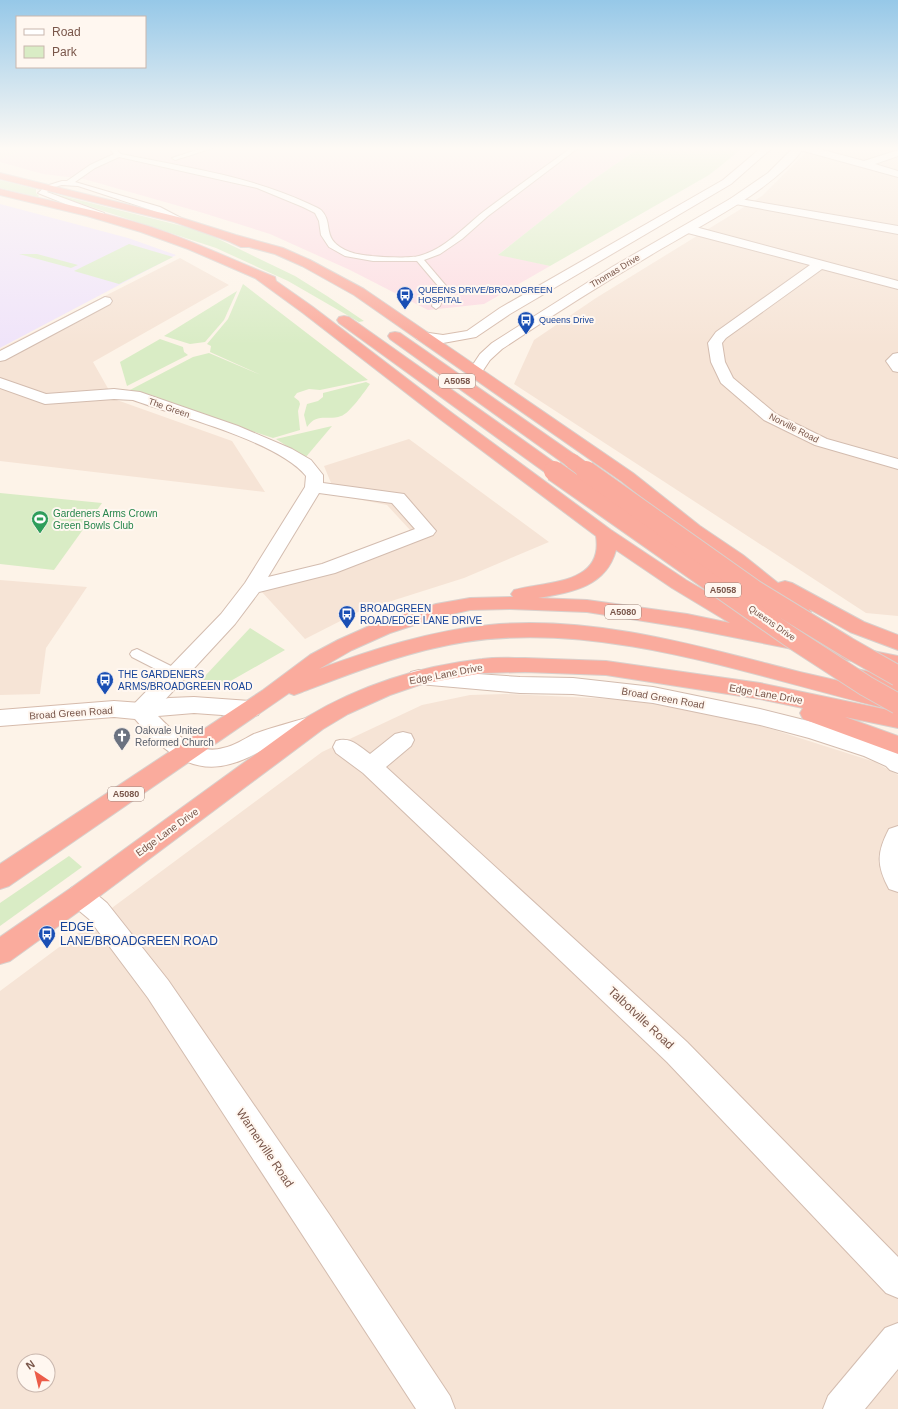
<svg xmlns="http://www.w3.org/2000/svg" width="898" height="1409" font-family="Arial,sans-serif">
<style>
.residential{fill:#f6e4d6;fill-rule:evenodd}
.education{fill:#f0e4fa}
.medical{fill:#fcdbe2}
.green{fill:#d9ecc5}
.lines{fill:none;stroke-linecap:round;stroke-linejoin:round}
.lane-casing{stroke:#d3bcaf;stroke-width:2}
.street-casing{stroke:#d3bcaf;stroke-width:2}
.secondary-casing{stroke:#d6bbac;stroke-width:2}
.highway-casing{stroke:#d9d0cc;stroke-width:2}
.lane{fill:#fff;fill-rule:evenodd}
.street{fill:#fff;fill-rule:evenodd}
.secondary{fill:#fff;fill-rule:evenodd}
.highway{fill:#faab9d;fill-rule:evenodd}
.highway-bridge-far1-casing{stroke:#d9d0cc;stroke-width:16;stroke-linecap:butt}
.highway-bridge-casing{stroke:#d9d0cc;stroke-width:22;stroke-linecap:butt}
.highway-bridge-far1{stroke:#faab9d;stroke-width:15}
.highway-bridge{stroke:#faab9d;stroke-width:20}
.labels{text-anchor:middle;dominant-baseline:central;stroke-width:4;stroke-linejoin:round;paint-order:stroke}
.far-street-label{font-size:9px;fill:#79564a;stroke:#fff7f0}
.far-transit-label{font-size:9px;fill:#164399;stroke:#fff7f0;text-anchor:start}
.shield{fill:#fff7f0;stroke:#a1867c;stroke-width:1}
.shield-label{font-size:9px;font-weight:bold;fill:#79564a}
.leisure-label{font-size:10px;fill:#27864d;stroke:#fff7f0;text-anchor:start}
.transit-label{font-size:10px;fill:#164399;stroke:#fff7f0;text-anchor:start}
.street-label{font-size:10px;fill:#79564a;stroke:#fff7f0}
.worship-label{font-size:10px;fill:#5b616d;stroke:#fff7f0;text-anchor:start}
.near-transit-label{font-size:12px;fill:#164399;stroke:#fff7f0;text-anchor:start}
.near-street-label{font-size:12px;fill:#79564a;stroke:#fff7f0}
</style>
<rect width="100%" height="100%" fill="#fdf3e8"/>
<g class="residential">
<path d="M0,148H28L0,159Z"/>
<path d="M810,148H898V616L866,613L514,384L534,340L596,298L762,196Z"/>
<path d="M180,258L229,285L93,362L114,399L232,441L265,492L0,461V349Z"/>
<path d="M409,439L549,542L464,578L360,611L305,639L261,591L351,555L410,530L387,505L336,495L324,466Z"/>
<path d="M0,580L87,587L46,648L40,694L0,695Z"/>
<path d="M506,694L636,700L680,708L765,727L875,762L898,775V1409H0V991L322,752L422,705L470,695ZM24,1361H48V1385H24Z"/>
</g>
<path class="education" d="M0,204L128,238L176,255L0,348Z"/>
<path class="medical" d="M28,148H639L594,179L499,254L550,266L484,304L428,310L350,270L270,234L200,212L84,179L43,174L0,162V159Z"/>
<g class="green">
<path d="M639,148H743L709,175L550,266L498,255L594,179Z"/>
<path d="M0,180L36,189V193L39,196L38,197L0,188Z"/>
<path d="M51,193L202,231L295,276L327,296L364,321L359,322L288,281L216,248L52,194Z"/>
<path d="M129,244L173,257L119,284L74,271Z"/>
<path d="M19,254H37L78,265L71,268Z"/>
<path d="M243,284L368,380L320,390L309,389L297,393L294,397L299,401L300,404L298,411L300,430L273,438L128,391L193,357L209,353L261,375L210,352L211,346L207,344L228,319Z"/>
<path d="M237,291L224,320L205,342L190,344L164,336Z"/>
<path d="M160,339L183,347L184,352L188,355L127,386L120,362Z"/>
<path d="M366,382L370,384C365,391 349,414 341,416C328,421 317,412 307,427L304,415L307,404L318,401L323,397V393L327,392Z"/>
<path d="M332,426L305,458L276,439Z"/>
<path d="M0,493L102,503L54,570L0,564Z"/>
<path d="M250,628L285,650L220,687C213,688 207,690 202,683L205,676Z"/>
<path d="M69,856L82,867L0,926V903Z"/>
</g>
<g class="lines">
<g class="lane-casing">
<g id="lane">
<path d="M112,148H118L117,151L121,154C184,167 249,176 307,203C311,205 317,207 321,210C335,224 319,240 350,252C362,257 407,259 419,256C445,249 463,228 483,212C512,190 542,169 571,148H578L488,216L462,239L440,254L424,260L447,287L440,306L436,309L432,306L439,287L417,261H373L345,256L329,247L321,235L319,221L315,213L303,207L257,188L119,157L95,168L75,182L160,207L181,218V222H175L154,211L78,186L62,185L50,188L47,192L104,213V217H98L38,193L46,186L62,181H67L90,165L114,154L111,151Z"/>
<path d="M203,148H213L175,160L172,158Z"/>
<path d="M137,649L181,671L183,674L181,677L176,679L171,677L132,657L130,654L132,651Z"/>
</g>
</g>
<g class="street-casing">
<g id="street">
<path d="M799,148H815L864,161L898,150V156L875,164L898,171V177L800,150Z"/>
<path d="M734,198L898,226V234L730,203L728,201L730,199Z"/>
<path d="M688,225L898,281V289L822,269L726,338L722,343L725,362L733,378L776,414L827,439L898,459V469L815,445L764,420L721,383L711,362L708,343L716,332L810,265L684,232L682,229L684,226Z"/>
<path d="M105,297L110,298L112,301L110,304L5,360L0,361V351Z"/>
<path d="M898,353V372L893,371L886,361L893,354Z"/>
<path d="M0,378L46,394L114,389L140,392L238,426L292,449L311,460L323,475V483L404,494L436,531L433,535L335,573L259,592L235,624L149,717L141,719L133,717L130,711L133,705L221,614L245,583L305,487L306,476C278,441 177,416 133,400L114,399L45,404L0,388ZM319,493L392,503L415,529L322,564L268,577Z"/>
<path d="M419,670L520,677L573,678L653,687L760,709L812,722L880,744L898,752V773L890,770L886,766L864,756L809,738L760,725L653,703L573,694L520,693L419,684L411,682L408,677L411,672Z"/>
<path d="M403,732L411,734L414,740L411,746L386,767L687,1042L898,1257V1298L886,1293L667,1062L363,773L336,753L333,747L336,741C350,736 359,746 370,754L395,734Z"/>
<path d="M898,826V892L889,889C876,865 877,852 889,829Z"/>
<path d="M80,885L89,888L107,903L168,980L329,1214L450,1396L455,1409H416L148,998L89,919L71,904L67,896L71,888Z"/>
<path d="M898,1323V1369L865,1409H823L828,1396L885,1328Z"/>
</g>
</g>
<g class="secondary-casing">
<g id="secondary">
<path d="M761,148H772L731,184L510,314L476,337L443,343L417,339L415,336L417,333L422,332L443,335L467,331L500,308L723,180Z"/>
<path d="M793,148H804C774,189 705,223 661,249C607,281 554,314 502,349L490,360L480,375L475,376L470,375L468,372L480,354L492,343L612,267L730,199L768,173Z"/>
<path d="M194,697L250,701L258,703L261,709L258,715L250,717L194,713L158,716C175,733 197,756 223,748C234,746 244,739 254,734C273,727 293,722 313,716L321,718L324,724L321,730C303,735 286,740 269,747C256,753 244,761 230,764C190,776 159,747 135,719L114,717L0,726V710L114,701L141,703L169,698Z"/>
</g>
</g>
<g class="highway-casing">
<g id="highway">
<path d="M0,173L182,218L236,235L283,248L310,260L364,289L633,473L700,526L743,555L778,583L785,581L792,583L864,622L898,635V650L850,632L809,609L811,612L808,617L801,619L794,617L729,563L688,534L621,481L354,295L302,266L275,254L249,247H241L228,241L174,222L0,179Z"/>
<path d="M0,189C50,201 101,211 151,227C193,241 233,260 275,277L276,281L313,307L452,413L611,530L686,580L761,623L763,629L898,656V670L687,628L587,612L510,609L470,610L439,617L390,633L352,650L319,669C374,649 430,631 489,625C591,615 694,645 792,670C827,679 863,685 898,696V708L893,710C757,678 606,620 465,642C408,651 355,672 302,692L294,695L289,693L9,886L0,889V864L263,690L310,655L338,640L376,623L436,604L470,598L513,597L511,594L514,590C546,581 604,585 596,536L440,419L303,313L255,278L188,249L141,232L87,216L0,195ZM616,550L672,588L730,623L687,614L587,600L538,598C572,592 606,587 616,550Z"/>
<path d="M344,316L349,317L558,465L560,469L558,473L552,474L546,473L339,323L337,320L339,317Z"/>
<path d="M395,332L400,333L578,457L580,461L578,465L572,466L566,465L390,339L388,336L390,333Z"/>
<path d="M525,658L606,661L760,683L898,712V728L845,717L898,736V754L803,719L800,713L803,708L760,699L606,675L525,672L483,673L422,684L390,695L348,714L323,729L89,904L10,961L0,964V937L71,888L307,717C361,685 420,666 482,659C496,657 511,658 525,658Z"/>
<path d="M852,668L898,678V694L844,680L841,675L844,670Z"/>
</g>
</g>
<use href="#lane" class="lane"/>
<use href="#street" class="street"/>
<use href="#secondary" class="secondary"/>
<use href="#highway" class="highway"/>
<g class="highway-bridge-far1-casing">
<g id="highway-bridge-far1">
<path d="M572,461L587,472"/>
<path d="M552,469L556,472"/>
</g>
</g>
<g class="highway-bridge-casing">
<g id="highway-bridge">
<path d="M554,471L789,636L866,686L898,704"/>
<path d="M586,471L754,590L847,647L898,676"/>
</g>
</g>
<use href="#highway-bridge-far1" class="highway-bridge-far1"/>
<use href="#highway-bridge" class="highway-bridge"/>
</g>
<linearGradient id="sky" x2="0" y2="1"><stop stop-color="#96c8e8"/><stop offset="0.43" stop-color="#fefaf5"/><stop offset="1" stop-color="#fefaf5" stop-opacity="0"/></linearGradient>
<rect width="898" height="345" fill="url(#sky)"/>
<defs>
<g id="bus-pin" transform="scale(0.9)"><path d="M0 17L-7.5 6A9.5 9.5 0 1 1 7.5 6Z" fill="#1a4fb4" stroke="#fff7f0"/><path d="M-5-6H5V4H4V6H2V4H-2V6H-4V4H-5ZM-3.5-4V0h7V-4ZM-3.5 1.2v1.5H-2V1.2ZM2 1.2v1.5H3.5V1.2Z" fill="#fff"/></g>
<g id="stadium-pin" transform="scale(0.9)"><path d="M0 17L-7.5 6A9.5 9.5 0 1 1 7.5 6Z" fill="#2e9e5b" stroke="#fff7f0"/><path d="M0-5a6.5 5 0 1 0 0 10a6.5 5 0 1 0 0-10ZM-3.5-1.8h7v3.6h-7Z" fill="#fff"/></g>
<g id="church-pin" transform="scale(0.9)"><path d="M0 17L-7.5 6A9.5 9.5 0 1 1 7.5 6Z" fill="#6b7280" stroke="#fff7f0"/><path d="M-1.2-6h2.4v3.5h3.3v2.4h-3.3V6h-2.4V-.1h-3.3v-2.4h3.3Z" fill="#fff"/></g>
</defs>
<g fill-rule="evenodd">
<use href="#bus-pin" x="405" y="295"/>
<use href="#bus-pin" x="526" y="320"/>
<use href="#stadium-pin" x="40" y="519"/>
<use href="#bus-pin" x="347" y="614"/>
<use href="#bus-pin" x="105" y="680"/>
<use href="#church-pin" x="122" y="736"/>
<use href="#bus-pin" x="47" y="934"/>
</g>
<g class="labels">
<g class="far-street-label">
<text transform="translate(615 271) rotate(-31)">Thomas Drive</text>
<text transform="translate(169 408) rotate(19)">The Green</text>
<text transform="translate(794 428) rotate(27)">Norville Road</text>
<text transform="translate(772 623) rotate(35)">Queens Drive</text>
</g>
<g class="far-transit-label">
<text x="418" y="290">QUEENS DRIVE/BROADGREEN<tspan x="418" dy="10">HOSPITAL</tspan></text>
<text x="539" y="320">Queens Drive</text>
</g>
<g class="shield">
<rect x="439" y="374" width="36" height="14" rx="3"/>
<rect x="705" y="583" width="36" height="14" rx="3"/>
<rect x="605" y="605" width="36" height="14" rx="3"/>
<rect x="108" y="787" width="36" height="14" rx="3"/>
</g>
<g class="shield-label">
<text x="457" y="381">A5058</text>
<text x="723" y="590">A5058</text>
<text x="623" y="612">A5080</text>
<text x="126" y="794">A5080</text>
</g>
<g class="leisure-label">
<text x="53" y="513">Gardeners Arms Crown<tspan x="53" dy="12">Green Bowls Club</tspan></text>
</g>
<g class="transit-label">
<text x="360" y="608">BROADGREEN<tspan x="360" dy="12">ROAD/EDGE LANE DRIVE</tspan></text>
<text x="118" y="674">THE GARDENERS<tspan x="118" dy="12">ARMS/BROADGREEN ROAD</tspan></text>
</g>
<g class="street-label">
<text transform="translate(446 674) rotate(-11)">Edge Lane Drive</text>
<text transform="translate(766 694) rotate(10)">Edge Lane Drive</text>
<text transform="translate(663 698) rotate(10)">Broad Green Road</text>
<text transform="translate(71 713) rotate(-4)">Broad Green Road</text>
<text transform="translate(167 832) rotate(-36)">Edge Lane Drive</text>
</g>
<g class="worship-label">
<text x="135" y="730">Oakvale United<tspan x="135" dy="12">Reformed Church</tspan></text>
</g>
<g class="near-transit-label">
<text x="60" y="927">EDGE<tspan x="60" dy="14">LANE/BROADGREEN ROAD</tspan></text>
</g>
<g class="near-street-label">
<text transform="translate(641 1018) rotate(43)">Talbotville Road</text>
<text transform="translate(265 1148) rotate(56)">Warnerville Road</text>
</g>
</g>
<rect x="16" y="16" width="130" height="52" fill="#fff7f0" stroke="#c9b7ae"/>
<rect x="24" y="29" width="20" height="6" fill="#ffffff" stroke="#c9b7ae"/>
<text x="52" y="36" font-size="12" fill="#79564a">Road</text>
<rect x="24" y="46" width="20" height="12" fill="#d9ecc5" stroke="#c9b7ae"/>
<text x="52" y="56" font-size="12" fill="#79564a">Park</text>
<g transform="translate(36 1373) rotate(325)"><circle r="19" fill="#fff7f0" stroke="#c9b7ae"/>
<path d="M0-3L7 15L0 10L-7 15Z" fill="#ec5c49"/>
<text y="-6" font-size="11" font-weight="bold" text-anchor="middle" fill="#79564a">N</text>
</g>
</svg>
